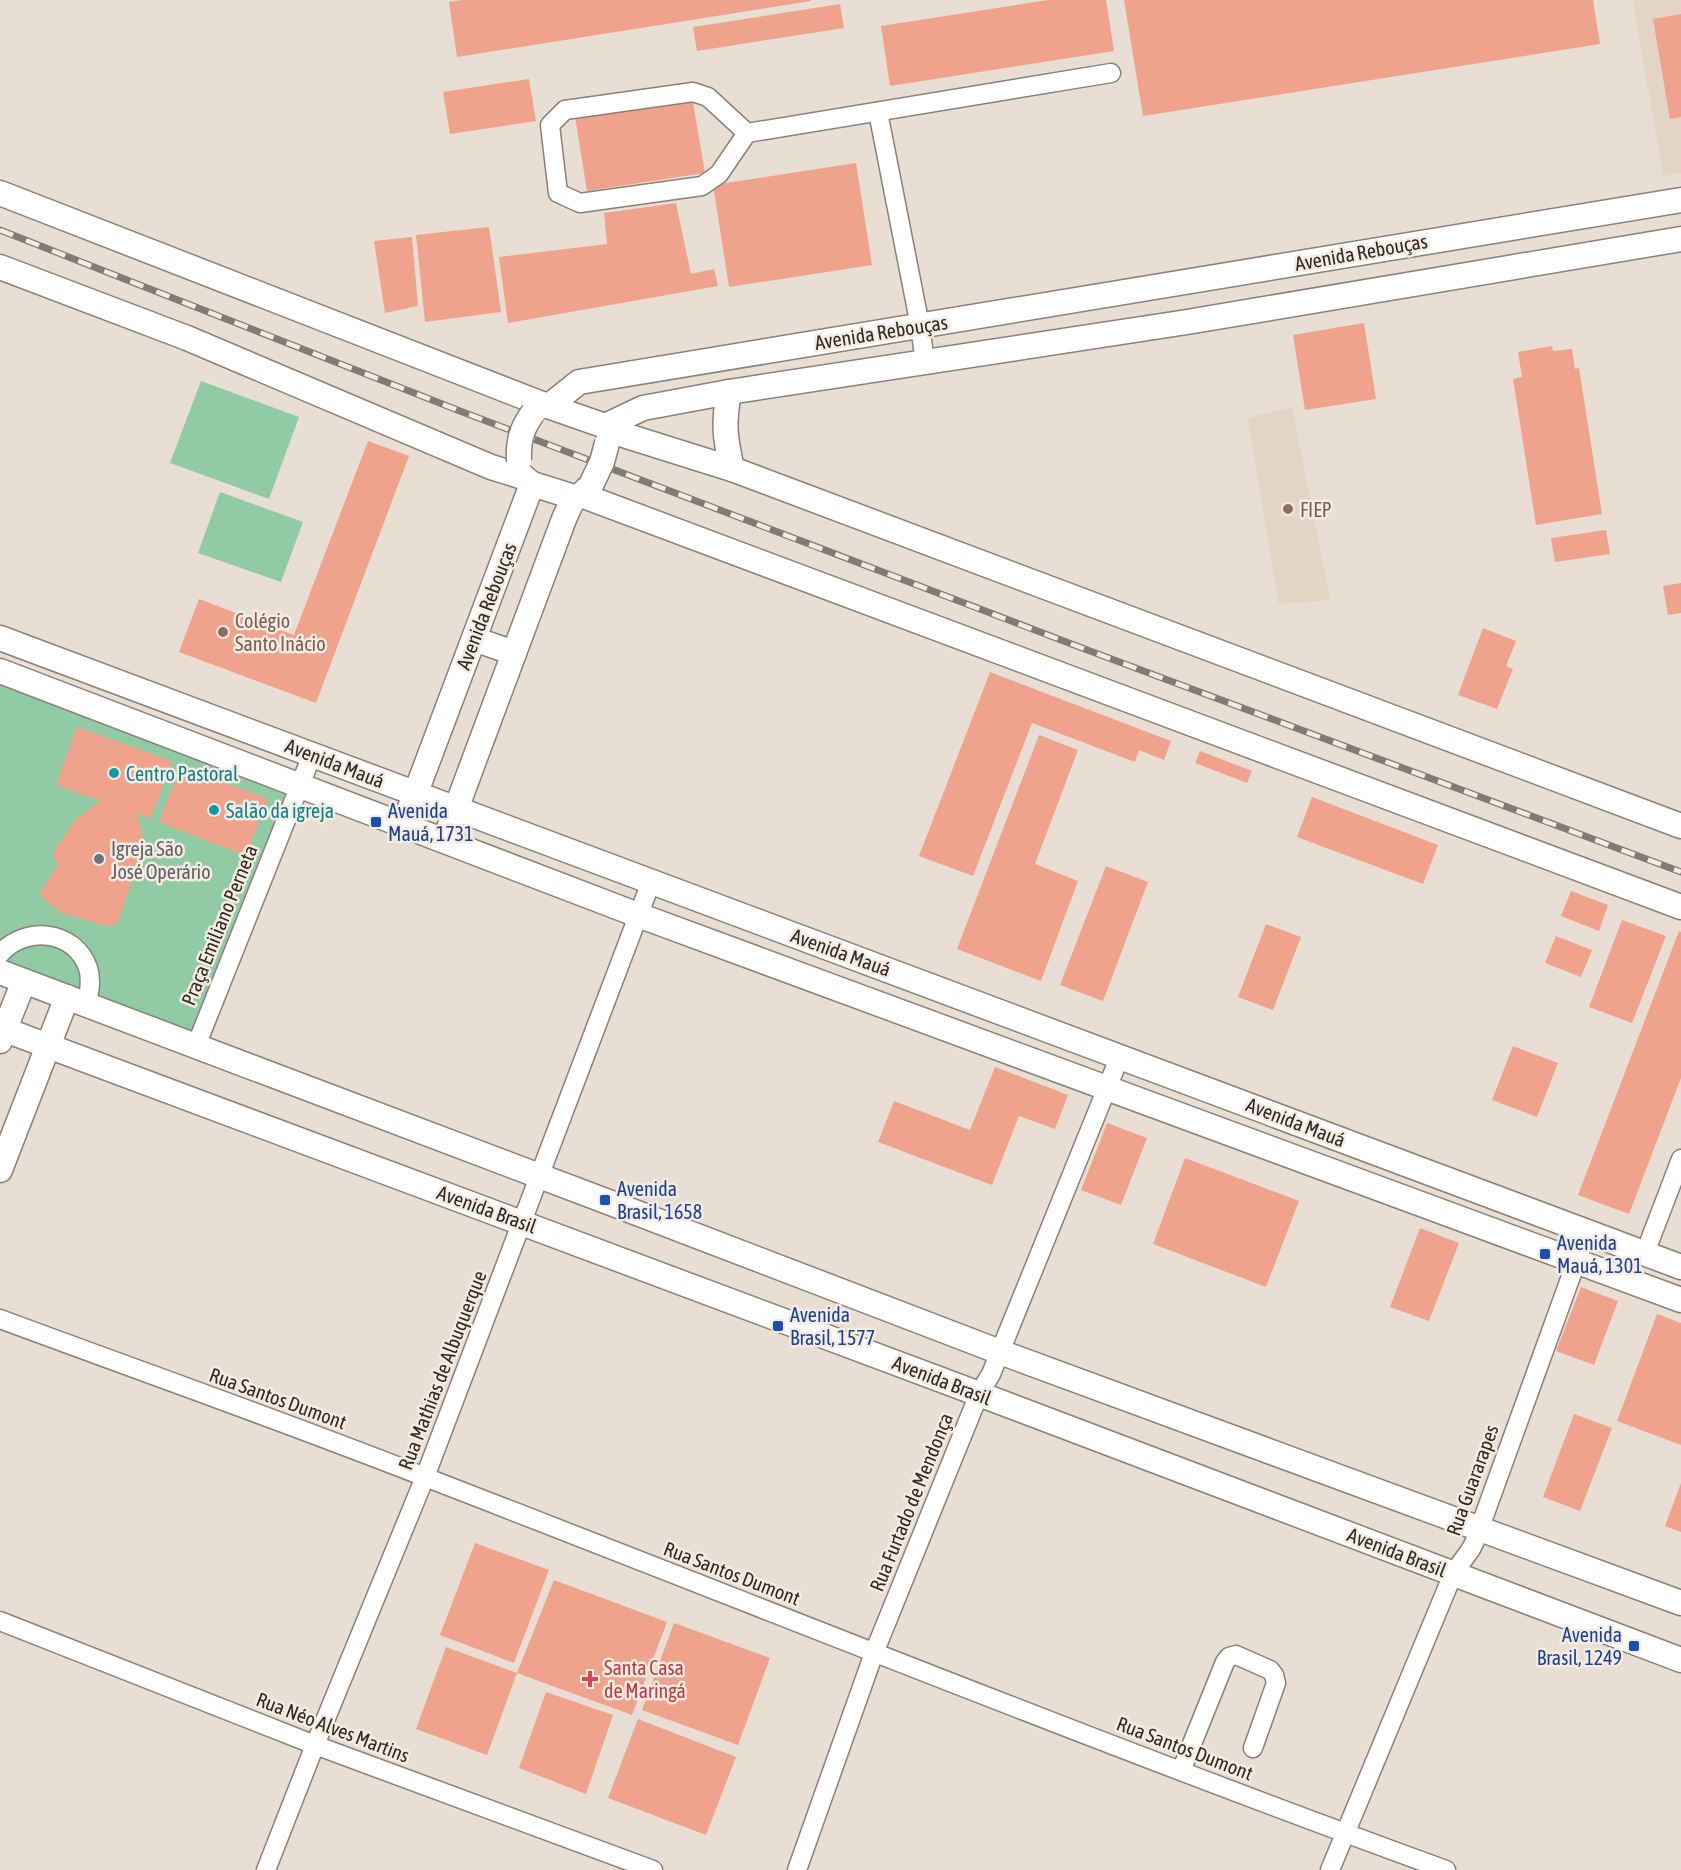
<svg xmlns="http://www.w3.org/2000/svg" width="1681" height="1870" font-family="'Asap Condensed',sans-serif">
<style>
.built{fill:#e4d4c3}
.green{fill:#90cba3}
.building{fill:#efa38d}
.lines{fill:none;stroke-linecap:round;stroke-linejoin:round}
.minor-casing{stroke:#8b8177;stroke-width:21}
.major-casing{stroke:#8b8177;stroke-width:27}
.minor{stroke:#fff;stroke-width:18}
.major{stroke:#fff;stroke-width:24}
.rail-casing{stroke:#827b74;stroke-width:7}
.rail{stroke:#f6ebe0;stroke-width:4.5;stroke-dasharray:14;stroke-linecap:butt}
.major-bridge-casing{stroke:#8b8177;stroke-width:27;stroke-linecap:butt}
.major-bridge{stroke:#fff;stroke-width:24}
.education-dot{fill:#8d6e63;stroke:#f6ebe0;stroke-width:2}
.culture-dot{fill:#0f9aa8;stroke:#f6ebe0;stroke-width:2}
.transit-dot{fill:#1a4fb4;stroke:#f6ebe0;stroke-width:2}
.worship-dot{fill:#6b7280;stroke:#f6ebe0;stroke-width:2}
.health-dot{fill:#e0444e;stroke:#f6ebe0;stroke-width:2}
.labels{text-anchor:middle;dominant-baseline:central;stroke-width:5;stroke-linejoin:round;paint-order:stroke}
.street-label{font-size:20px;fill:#2e2a26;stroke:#f6ebe0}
.education-label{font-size:20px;fill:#785e54;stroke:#f6ebe0;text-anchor:start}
.culture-label{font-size:20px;fill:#0d838f;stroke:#f6ebe0;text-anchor:start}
.transit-label{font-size:20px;fill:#164399;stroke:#f6ebe0;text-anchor:start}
.worship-label{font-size:20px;fill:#5b616d;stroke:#f6ebe0;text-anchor:start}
.health-label{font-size:20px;fill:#be3a42;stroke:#f6ebe0;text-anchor:start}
</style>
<rect width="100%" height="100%" fill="#e8ded3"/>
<g class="built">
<path d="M1633,0H1681V173L1663,176Z"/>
<path d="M1292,407L1330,600L1279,604L1248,418Z"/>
</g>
<g class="green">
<path d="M201,381L299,417L269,499L170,463Z"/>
<path d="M220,492L303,522L281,582L198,553Z"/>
<path d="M0,672L299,786L196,1046L0,972Z"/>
</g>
<g class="building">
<path d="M462,0H811V1L457,57L449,2Z"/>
<path d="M1048,0H1106L1114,51L890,86L881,26Z"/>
<path d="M1124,0H1593L1600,44L1143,116Z"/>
<path d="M840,4L844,28L697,51L693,27Z"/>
<path d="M1681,14V117L1670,119L1653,19Z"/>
<path d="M529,79L536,121L450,134L443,92Z"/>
<path d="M692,97L705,173L587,191L575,116Z"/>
<path d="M856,163L872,265L729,287L713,185Z"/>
<path d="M676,203L691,274L714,269L718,286L508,323L499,257L607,244L604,213Z"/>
<path d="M489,227L501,312L425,322L416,235Z"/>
<path d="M412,237L418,306L385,313L374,241Z"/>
<path d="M1364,323L1376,399L1305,410L1293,335Z"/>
<path d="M1552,346L1553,351L1572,349L1575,369L1579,368L1602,514L1536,525L1513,379L1522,377L1518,352Z"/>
<path d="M368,441L409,456L316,703L179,652L199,599L294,635Z"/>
<path d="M1606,530L1610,554L1555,562L1551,538Z"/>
<path d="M1681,583V613L1668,615L1663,586Z"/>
<path d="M1483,628L1516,641L1506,666L1513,669L1497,709L1458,695Z"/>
<path d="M990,672L1171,741L1164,760L1139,750L1135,762L1032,723L973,876L919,856Z"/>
<path d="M77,727L172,761L151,819L134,813L139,820L144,844L141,875L132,881L117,924L107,926L64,914L45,901L40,893L58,864L52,854L76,819L96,804L102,801L56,785Z"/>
<path d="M1039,735L1078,750L1035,864L1078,881L1041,981L957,949Z"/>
<path d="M1200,751L1252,771L1247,783L1195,763Z"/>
<path d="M181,766L268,799L246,856L159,822Z"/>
<path d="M1312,797L1438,845L1423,884L1297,837Z"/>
<path d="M1106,866L1148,882L1103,1001L1060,985Z"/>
<path d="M1571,891L1608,905L1599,931L1561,916Z"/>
<path d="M1622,920L1666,936L1632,1023L1589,1007Z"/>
<path d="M1266,924L1301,937L1273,1010L1238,997Z"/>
<path d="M1679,931L1681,932V1078L1629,1214L1578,1195Z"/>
<path d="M1556,936L1592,950L1581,977L1545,963Z"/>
<path d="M1513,1046L1558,1063L1537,1117L1492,1100Z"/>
<path d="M995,1067L1068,1095L1055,1129L1019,1116L992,1185L878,1142L894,1101L970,1130Z"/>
<path d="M1107,1123L1147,1138L1121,1205L1081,1190Z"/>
<path d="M1185,1158L1299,1201L1266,1287L1153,1244Z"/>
<path d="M1420,1228L1459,1243L1429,1321L1390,1307Z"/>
<path d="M1581,1287L1618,1301L1594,1365L1556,1351Z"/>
<path d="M1657,1314L1681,1323V1445L1617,1421Z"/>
<path d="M1574,1414L1612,1428L1580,1511L1543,1497Z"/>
<path d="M1681,1483V1532L1665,1526Z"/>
<path d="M475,1543L549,1570L514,1663L440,1635Z"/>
<path d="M554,1580L667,1622L632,1715L517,1673Z"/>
<path d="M674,1623L770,1658L738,1745L642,1710Z"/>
<path d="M446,1647L517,1673L487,1755L416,1729Z"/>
<path d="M546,1692L613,1715L586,1794L519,1768Z"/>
<path d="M638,1719L736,1757L706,1835L608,1798Z"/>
</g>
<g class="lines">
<g class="minor-casing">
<g id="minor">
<path d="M878,112L920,326L925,362"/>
<path d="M747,133L719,174L702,186L580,203L558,193L550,125L565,110L693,92L708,97L747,133L1111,73"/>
<path d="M0,954C25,925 75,930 88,968C92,979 89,993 87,1005"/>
<path d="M196,1046L312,755"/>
<path d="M1645,1253L1681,1159"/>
<path d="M0,1319C143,1372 288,1423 430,1479C769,1610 1105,1746 1446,1870"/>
<path d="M0,1621L315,1745L653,1870"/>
<path d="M1181,1771L1225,1662L1229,1657L1236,1655L1270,1670L1274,1675L1276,1683L1253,1748"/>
<path d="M266,1870L315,1745L425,1477L651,882"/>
<path d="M797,1870L874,1653L979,1394L991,1374L1120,1056"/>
<path d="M1330,1870L1453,1574L1471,1549L1475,1541L1587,1232"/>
</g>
</g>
<g class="major-casing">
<g id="major">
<path d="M0,193L542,404"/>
<path d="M0,267L187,338L491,467L520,476"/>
<path d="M729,392C723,425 725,437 732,469"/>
<path d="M549,406L579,382L1681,200"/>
<path d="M539,407L542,404L605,426L611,431L609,437"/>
<path d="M605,426L643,408L729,392L1187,322L1681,239"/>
<path d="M611,431L732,469L1681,826"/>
<path d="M520,474L532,484L574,497"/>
<path d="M581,495L1681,907"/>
<path d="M0,638L1681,1267"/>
<path d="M474,639L514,653"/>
<path d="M0,671L638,915L1681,1300"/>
<path d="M410,808L532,484"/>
<path d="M450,825L564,519L574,497L581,495L590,486"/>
<path d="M0,972L603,1200L1000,1352L1681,1603"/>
<path d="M0,1028L979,1394L1681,1660"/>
<path d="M0,1041L24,981"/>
<path d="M0,1170L67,997"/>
</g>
</g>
<use href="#minor" class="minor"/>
<use href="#major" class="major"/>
<g class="rail-casing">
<path id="rail" d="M0,230L460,411L1082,648L1681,872"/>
</g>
<use href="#rail" class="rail"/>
<g class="major-bridge-casing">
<g id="major-bridge">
<path d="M519,461C518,442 521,429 533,413"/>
<path d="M591,485L602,462L607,443"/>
</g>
</g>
<use href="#major-bridge" class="major-bridge"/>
</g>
<g class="education-dot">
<circle cx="1288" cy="509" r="6"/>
<circle cx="223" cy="632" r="6"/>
</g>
<g class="culture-dot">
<circle cx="114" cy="773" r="6"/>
<circle cx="214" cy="810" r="6"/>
</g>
<g class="transit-dot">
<rect x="370" y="816" width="12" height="12" rx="3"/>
<rect x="599" y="1194" width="12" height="12" rx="3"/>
<rect x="1539" y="1248" width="12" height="12" rx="3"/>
<rect x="772" y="1320" width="12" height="12" rx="3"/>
<rect x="1628" y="1640" width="12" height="12" rx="3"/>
</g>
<circle class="worship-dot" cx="99" cy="859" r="6"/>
<path class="health-dot" d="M587 1670h6v6h6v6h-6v6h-6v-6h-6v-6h6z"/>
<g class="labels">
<g class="street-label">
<text transform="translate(1361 252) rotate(-10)">Avenida Rebouças</text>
<text transform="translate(881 332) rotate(-9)">Avenida Rebouças</text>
<text transform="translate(486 606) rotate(-69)">Avenida Rebouças</text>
<text transform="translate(335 763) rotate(21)">Avenida Mauá</text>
<text transform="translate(219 925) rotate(-68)">Praça Emiliano Perneta</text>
<text transform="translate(841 952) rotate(20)">Avenida Mauá</text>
<text transform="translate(1296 1122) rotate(21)">Avenida Mauá</text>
<text transform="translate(487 1209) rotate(20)">Avenida Brasil</text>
<text transform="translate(442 1370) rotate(-69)">Rua Mathias de Albuquerque</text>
<text transform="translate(942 1380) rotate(21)">Avenida Brasil</text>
<text transform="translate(278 1398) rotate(20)">Rua Santos Dumont</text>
<text transform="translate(1472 1480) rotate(-70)">Rua Guararapes</text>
<text transform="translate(911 1502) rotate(-68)">Rua Furtado de Mendonça</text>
<text transform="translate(1397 1552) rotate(21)">Avenida Brasil</text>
<text transform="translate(732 1573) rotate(21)">Rua Santos Dumont</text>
<text transform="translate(333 1727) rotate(21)">Rua Néo Alves Martins</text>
<text transform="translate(1185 1748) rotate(21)">Rua Santos Dumont</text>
</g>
<g class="education-label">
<text x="1300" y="509">FIEP</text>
<text x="235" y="620">Colégio<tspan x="235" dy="23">Santo Inácio</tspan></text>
</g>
<g class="culture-label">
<text x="126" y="773">Centro Pastoral</text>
<text x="226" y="810">Salão da igreja</text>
</g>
<g class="transit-label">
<text x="388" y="810">Avenida<tspan x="388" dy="23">Mauá, 1731</tspan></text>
<text x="617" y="1188">Avenida<tspan x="617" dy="23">Brasil, 1658</tspan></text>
<text x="1557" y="1242">Avenida<tspan x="1557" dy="23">Mauá, 1301</tspan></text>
<text x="790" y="1314">Avenida<tspan x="790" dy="23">Brasil, 1577</tspan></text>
<text x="1622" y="1634" text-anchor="end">Avenida<tspan x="1622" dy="23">Brasil, 1249</tspan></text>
</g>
<g class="worship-label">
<text x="111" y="848">Igreja São<tspan x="111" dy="23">José Operário</tspan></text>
</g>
<g class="health-label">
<text x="604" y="1667">Santa Casa<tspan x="604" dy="23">de Maringá</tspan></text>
</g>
</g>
</svg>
